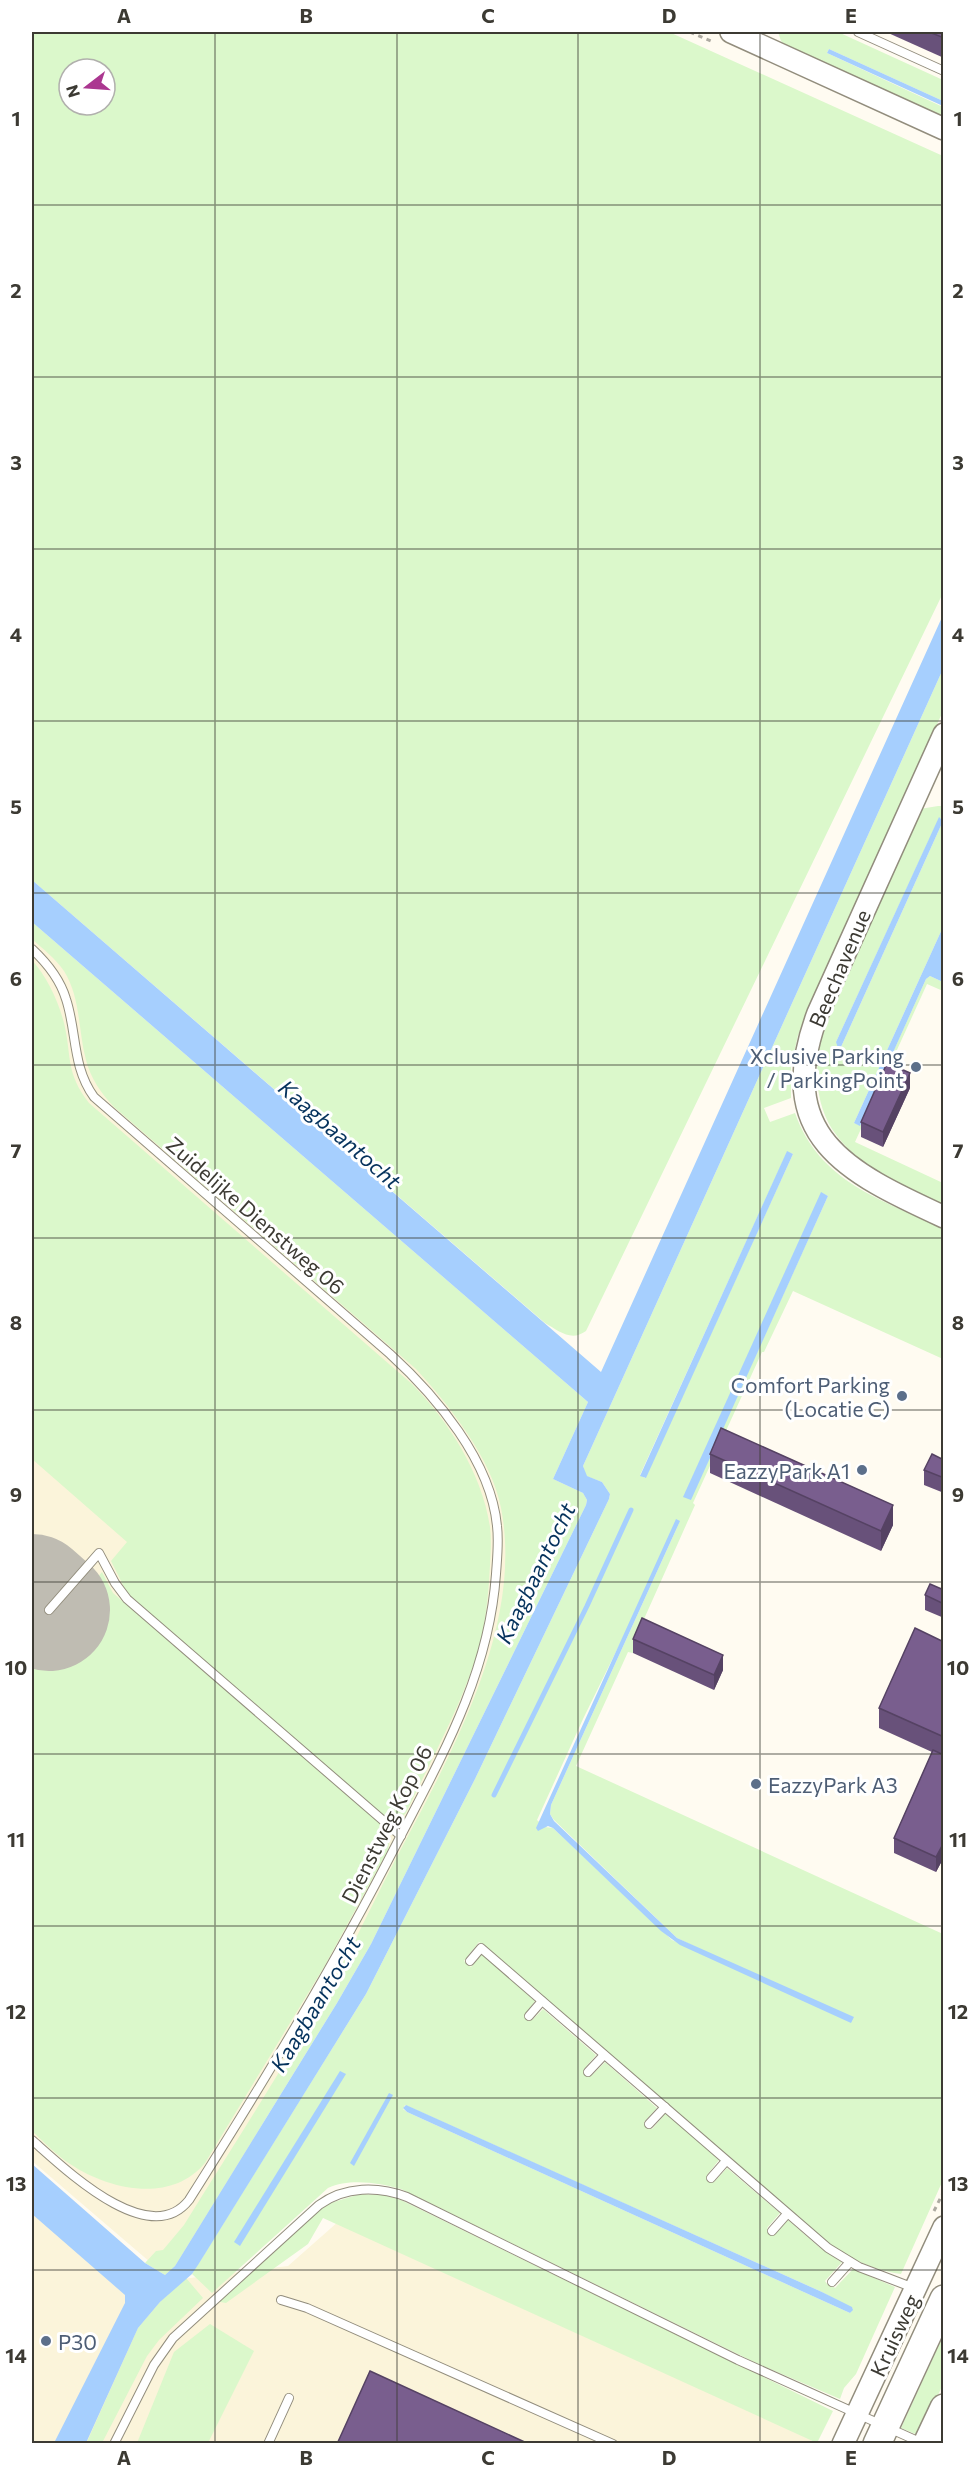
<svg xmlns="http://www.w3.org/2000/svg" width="975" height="2475" font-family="Commissioner,sans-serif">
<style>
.built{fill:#fbf4da}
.green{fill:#dbf8cb;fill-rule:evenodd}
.water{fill:#a6cffe}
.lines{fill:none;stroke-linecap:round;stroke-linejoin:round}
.stream{stroke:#a6cffe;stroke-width:5}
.runway{stroke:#bfbcb2;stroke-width:122}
.lane-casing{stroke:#928d7d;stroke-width:10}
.secondary-casing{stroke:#928d7d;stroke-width:24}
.highway-casing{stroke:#928d7d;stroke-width:30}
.path{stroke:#adaaa1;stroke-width:3;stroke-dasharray:4.5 4.5;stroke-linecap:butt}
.lane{stroke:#fff;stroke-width:8}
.secondary{stroke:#fff;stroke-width:21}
.highway{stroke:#fff;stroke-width:27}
.wall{fill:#68517a}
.shaded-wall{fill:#554263}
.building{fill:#795e8e;stroke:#554263;stroke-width:1.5}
.grid{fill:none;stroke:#3c3a33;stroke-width:1.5;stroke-opacity:0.55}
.service-dot{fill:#5c6f8a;stroke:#fff;stroke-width:2}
.labels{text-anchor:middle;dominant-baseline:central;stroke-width:6;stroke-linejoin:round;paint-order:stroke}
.street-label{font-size:21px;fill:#3c3a33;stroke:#fff}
.service-label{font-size:21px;fill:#4e5e75;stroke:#fff;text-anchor:end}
.water-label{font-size:22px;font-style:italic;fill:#05325c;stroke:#fff}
.neatline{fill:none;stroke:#3c3a33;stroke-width:2}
.grid-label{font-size:20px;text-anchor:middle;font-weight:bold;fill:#3c3a33}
</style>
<rect width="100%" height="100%" fill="#fffbf1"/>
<path class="built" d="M32,922L553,1479L586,1496L182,2279L288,2266L339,2221L816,2429L810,2444L32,2443V2204L171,2280L32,2161Z"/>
<g class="green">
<path d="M32,32H669L943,156V593L586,1331C571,1342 559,1331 545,1323L32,880ZM69,69H105V105H69Z"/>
<path d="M778,32H838L943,80V101L829,49L827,53L943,107V119L786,46L781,41Z"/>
<path d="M943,669V711L798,1035L791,1067V1098L764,1108L770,1122L795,1113C819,1182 882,1200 943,1228V1359L793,1291L764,1352H762L693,1503L695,1505L640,1628L633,1653L628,1652L576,1766L943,1934V2180L901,2274C865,2269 836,2251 808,2228L479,1942L464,1961L471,1967L482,1954L535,2001L525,2015L532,2020L543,2009L596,2055L584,2069L591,2076L605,2062L657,2108L644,2122L652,2129L666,2113L719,2160L707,2175L714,2182L727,2168L780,2213L767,2228L774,2235L788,2220L819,2247L842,2262L825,2281L828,2285L830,2283L835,2288L853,2269L895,2287L856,2374L844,2388L840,2399L754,2362L401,2189C379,2183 350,2178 328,2188L212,2293L192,2274L366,1994L475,1779L609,1499L610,1494L602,1482L586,1476L583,1466ZM787,1152L793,1154L645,1478L640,1475ZM822,1193L828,1196L690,1500ZM680,1521L551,1805L550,1814L554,1820L677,1938L851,2022L672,1940L553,1828L545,1827L537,1820L583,1719ZM405,2105L822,2292L853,2309L850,2313L407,2112L403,2109Z"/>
<path d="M938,806H943V820L939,818L836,1042L841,1047L943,821V927L854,1123L860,1125L926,979L930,976L943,982V991L927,984L855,1142L943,1183V1205C902,1187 858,1168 832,1129C819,1108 815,1082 818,1058C822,1021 841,985 856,951C878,904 899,856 920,809Z"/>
<path d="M32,922L588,1402L553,1479L583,1493L587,1500L586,1505L371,1944L337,2003L175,2266L165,2275L145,2263L156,2251L163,2250L184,2225C231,2149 279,2075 323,1998C348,1957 368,1913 390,1870C445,1765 525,1630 501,1508C492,1459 449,1405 416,1369L114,1107C101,1093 91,1079 86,1060C78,1031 81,998 64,971C55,958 43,949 32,939Z"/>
<path d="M32,960C47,977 58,1000 64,1023C72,1056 65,1072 89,1103L412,1384C449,1422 482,1473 490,1527C492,1545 490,1563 489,1582C487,1607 484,1634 476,1658C458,1712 430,1762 406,1813C399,1821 391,1820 382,1815L133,1599L126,1591L111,1561L127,1542L32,1459Z"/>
<path d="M102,1572L113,1593L385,1828L390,1837L388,1850L324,1967L205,2163C171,2204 109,2190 70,2164C56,2155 44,2142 32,2131V1653Z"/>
<path d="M360,2194L384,2195L401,2200L833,2411L817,2443L323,2218L308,2244L226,2303L215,2301L304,2225L324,2205Z"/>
<path d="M186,2278L203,2298L159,2340L147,2356L102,2443L86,2444L138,2328L160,2302Z"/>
<path d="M210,2324L254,2351L208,2443H137L174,2352Z"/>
<path d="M943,2336V2384L920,2436L901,2428Z"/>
</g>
<g class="water">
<path d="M829,49L943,101V106L827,53Z"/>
<path d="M943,615V669L583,1466L587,1476L602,1482L610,1494L609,1499L475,1779L366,1994L198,2265L192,2274L160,2302L138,2328L86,2443H54L125,2303V2295L32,2214V2164L145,2263L165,2275L175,2266L337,2003L371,1944L586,1505L587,1500L583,1493L553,1479L588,1402L32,922V880L601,1372Z"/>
<path d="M939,817L943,821L841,1047L838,1048L836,1042Z"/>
<path d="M943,927V982L930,976L926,979L860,1126L854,1123Z"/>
<path d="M787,1151L793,1154L646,1478L640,1476Z"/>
<path d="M821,1192L828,1196L691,1500L683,1497Z"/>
<path d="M676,1519L680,1521L551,1805L550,1814L554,1821L677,1938L854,2017L851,2023L680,1945L661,1931L553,1828L548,1826L538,1831L536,1828Z"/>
<path d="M340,2071L346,2074L240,2246L234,2242Z"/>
<path d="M389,2093L393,2095L354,2166L350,2163Z"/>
<path d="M406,2105L822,2292L852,2307L853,2310L850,2313L407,2112L403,2108Z"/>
</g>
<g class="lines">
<path class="stream" d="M494,1795L587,1606L631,1510"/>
<path class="runway" d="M32,1595L49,1610"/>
<g class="lane-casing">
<g id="lane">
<path d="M858,32L944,71"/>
<path d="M32,949C47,963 60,979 66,999C77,1032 72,1067 94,1097L390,1354C436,1396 491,1461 497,1526C499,1542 497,1559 496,1574C489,1674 442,1756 397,1843C334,1966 263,2083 189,2200C149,2251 64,2168 32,2140"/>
<path d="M49,1610L99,1553L115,1583L127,1599L401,1836"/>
<path d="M470,1961L481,1948L828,2248L859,2267L914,2288"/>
<path d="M529,2016L542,2001"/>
<path d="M588,2072L604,2055"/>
<path d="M649,2124L665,2107"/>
<path d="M711,2178L726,2161"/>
<path d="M772,2231L787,2214"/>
<path d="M832,2282L850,2262"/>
<path d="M281,2300L307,2308L613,2444"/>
<path d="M114,2444L154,2365L173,2338L319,2205C345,2186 378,2186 407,2197L738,2360L922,2443"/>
<path d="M268,2444L289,2398"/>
</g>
</g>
<g class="secondary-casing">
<g id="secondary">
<path d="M731,32L944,129"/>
<path d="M944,734L818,1013C772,1136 846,1172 944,1217"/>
<path d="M843,2444L944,2227"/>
</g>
</g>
<g class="highway-casing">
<g id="highway">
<path d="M877,2444L944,2299"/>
<path d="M927,2444L944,2408"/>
</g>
</g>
<g class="path">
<path d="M690,32L713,42"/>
<path d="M934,2211L944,2191"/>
</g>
<use href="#lane" class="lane"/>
<use href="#secondary" class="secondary"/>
<use href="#highway" class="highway"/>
</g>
<g class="wall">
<path d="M886,32H944V58Z"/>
<path d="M910,1088L883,1147L861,1137V1122Z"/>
<path d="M710,1454L893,1525L881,1551L710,1473Z"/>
<path d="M944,1460V1493L924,1485V1470Z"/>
<path d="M944,1590V1618L925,1610V1595Z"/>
<path d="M633,1639L723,1670L714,1690L633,1653Z"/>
<path d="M944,1642V1857L936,1872L894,1853V1838L932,1752L879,1728V1708Z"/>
</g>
<g class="shaded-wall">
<path d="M910,1073V1088L883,1147V1132Z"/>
<path d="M893,1505V1525L881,1551V1531Z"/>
<path d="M723,1655V1670L714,1690V1675Z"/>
<path d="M944,1842V1857L936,1872V1857Z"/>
</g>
<g class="building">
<path d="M929,32H944V38Z"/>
<path d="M887,1063L910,1073L883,1132L861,1122Z"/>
<path d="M721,1428L893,1505L881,1531L710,1454Z"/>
<path d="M932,1454L944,1460V1478L924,1470Z"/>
<path d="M930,1584L944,1590V1604L925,1595Z"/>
<path d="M642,1618L723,1655L714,1675L633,1639Z"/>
<path d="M915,1628L944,1642V1737L879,1708Z"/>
<path d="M933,1750L944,1755V1842L936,1857L894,1838Z"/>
<path d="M370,2371L529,2444H337Z"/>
</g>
<path class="grid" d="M215,32V2444M397,32V2444M578,32V2444M760,32V2444M32,205H944M32,377H944M32,549H944M32,721H944M32,893H944M32,1065H944M32,1238H944M32,1410H944M32,1582H944M32,1754H944M32,1926H944M32,2098H944M32,2270H944"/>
<g class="service-dot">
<circle cx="916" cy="1067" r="6"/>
<circle cx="902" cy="1396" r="6"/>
<circle cx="862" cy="1470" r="6"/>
<circle cx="756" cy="1784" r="6"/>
<circle cx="46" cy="2341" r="6"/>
</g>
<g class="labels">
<g class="street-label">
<text transform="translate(839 968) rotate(-67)">Beechavenue</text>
<text transform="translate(256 1215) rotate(41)">Zuidelijke Dienstweg 06</text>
<text transform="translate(386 1824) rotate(-63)">Dienstweg Kop 06</text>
<text transform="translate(894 2335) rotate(-65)">Kruisweg</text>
</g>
<g class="service-label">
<text x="904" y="1055">Xclusive Parking<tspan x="904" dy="24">/ ParkingPoint</tspan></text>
<text x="890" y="1384">Comfort Parking<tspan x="890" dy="24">(Locatie C)</tspan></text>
<text x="850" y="1470">EazzyPark A1</text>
<text x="768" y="1784" text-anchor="start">EazzyPark A3</text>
<text x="58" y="2341" text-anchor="start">P30</text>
</g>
<g class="water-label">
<text transform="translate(340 1134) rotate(41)">Kaagbaantocht</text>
<text transform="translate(535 1573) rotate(-64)">Kaagbaantocht</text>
<text transform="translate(315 2004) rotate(-59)">Kaagbaantocht</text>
</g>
</g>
<rect width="975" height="2475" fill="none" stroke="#ffffff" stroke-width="66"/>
<g transform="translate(87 87) rotate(253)"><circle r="28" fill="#ffffff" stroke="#b1b0ad" stroke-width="1.5"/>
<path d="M0-4.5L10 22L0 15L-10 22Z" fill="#ab3790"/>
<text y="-9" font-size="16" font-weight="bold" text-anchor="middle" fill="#3c3a33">N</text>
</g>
<rect x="33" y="33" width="909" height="2409" class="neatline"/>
<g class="grid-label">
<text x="124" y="23">A</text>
<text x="306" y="23">B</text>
<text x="488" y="23">C</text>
<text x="669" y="23">D</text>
<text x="851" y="23">E</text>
<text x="16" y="126">1</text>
<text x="958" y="126">1</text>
<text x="16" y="298">2</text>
<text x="958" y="298">2</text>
<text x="16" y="470">3</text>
<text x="958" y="470">3</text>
<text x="16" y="642">4</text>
<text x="958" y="642">4</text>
<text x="16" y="814">5</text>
<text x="958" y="814">5</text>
<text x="16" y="986">6</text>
<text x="958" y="986">6</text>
<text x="16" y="1158">7</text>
<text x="958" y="1158">7</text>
<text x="16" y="1330">8</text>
<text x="958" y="1330">8</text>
<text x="16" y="1502">9</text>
<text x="958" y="1502">9</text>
<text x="16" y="1675">10</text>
<text x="958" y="1675">10</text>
<text x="16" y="1847">11</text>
<text x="958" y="1847">11</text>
<text x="16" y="2019">12</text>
<text x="958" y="2019">12</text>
<text x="16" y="2191">13</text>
<text x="958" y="2191">13</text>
<text x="16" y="2363">14</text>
<text x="958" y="2363">14</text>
<text x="124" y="2465">A</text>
<text x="306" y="2465">B</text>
<text x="488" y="2465">C</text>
<text x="669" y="2465">D</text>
<text x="851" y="2465">E</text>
</g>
</svg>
